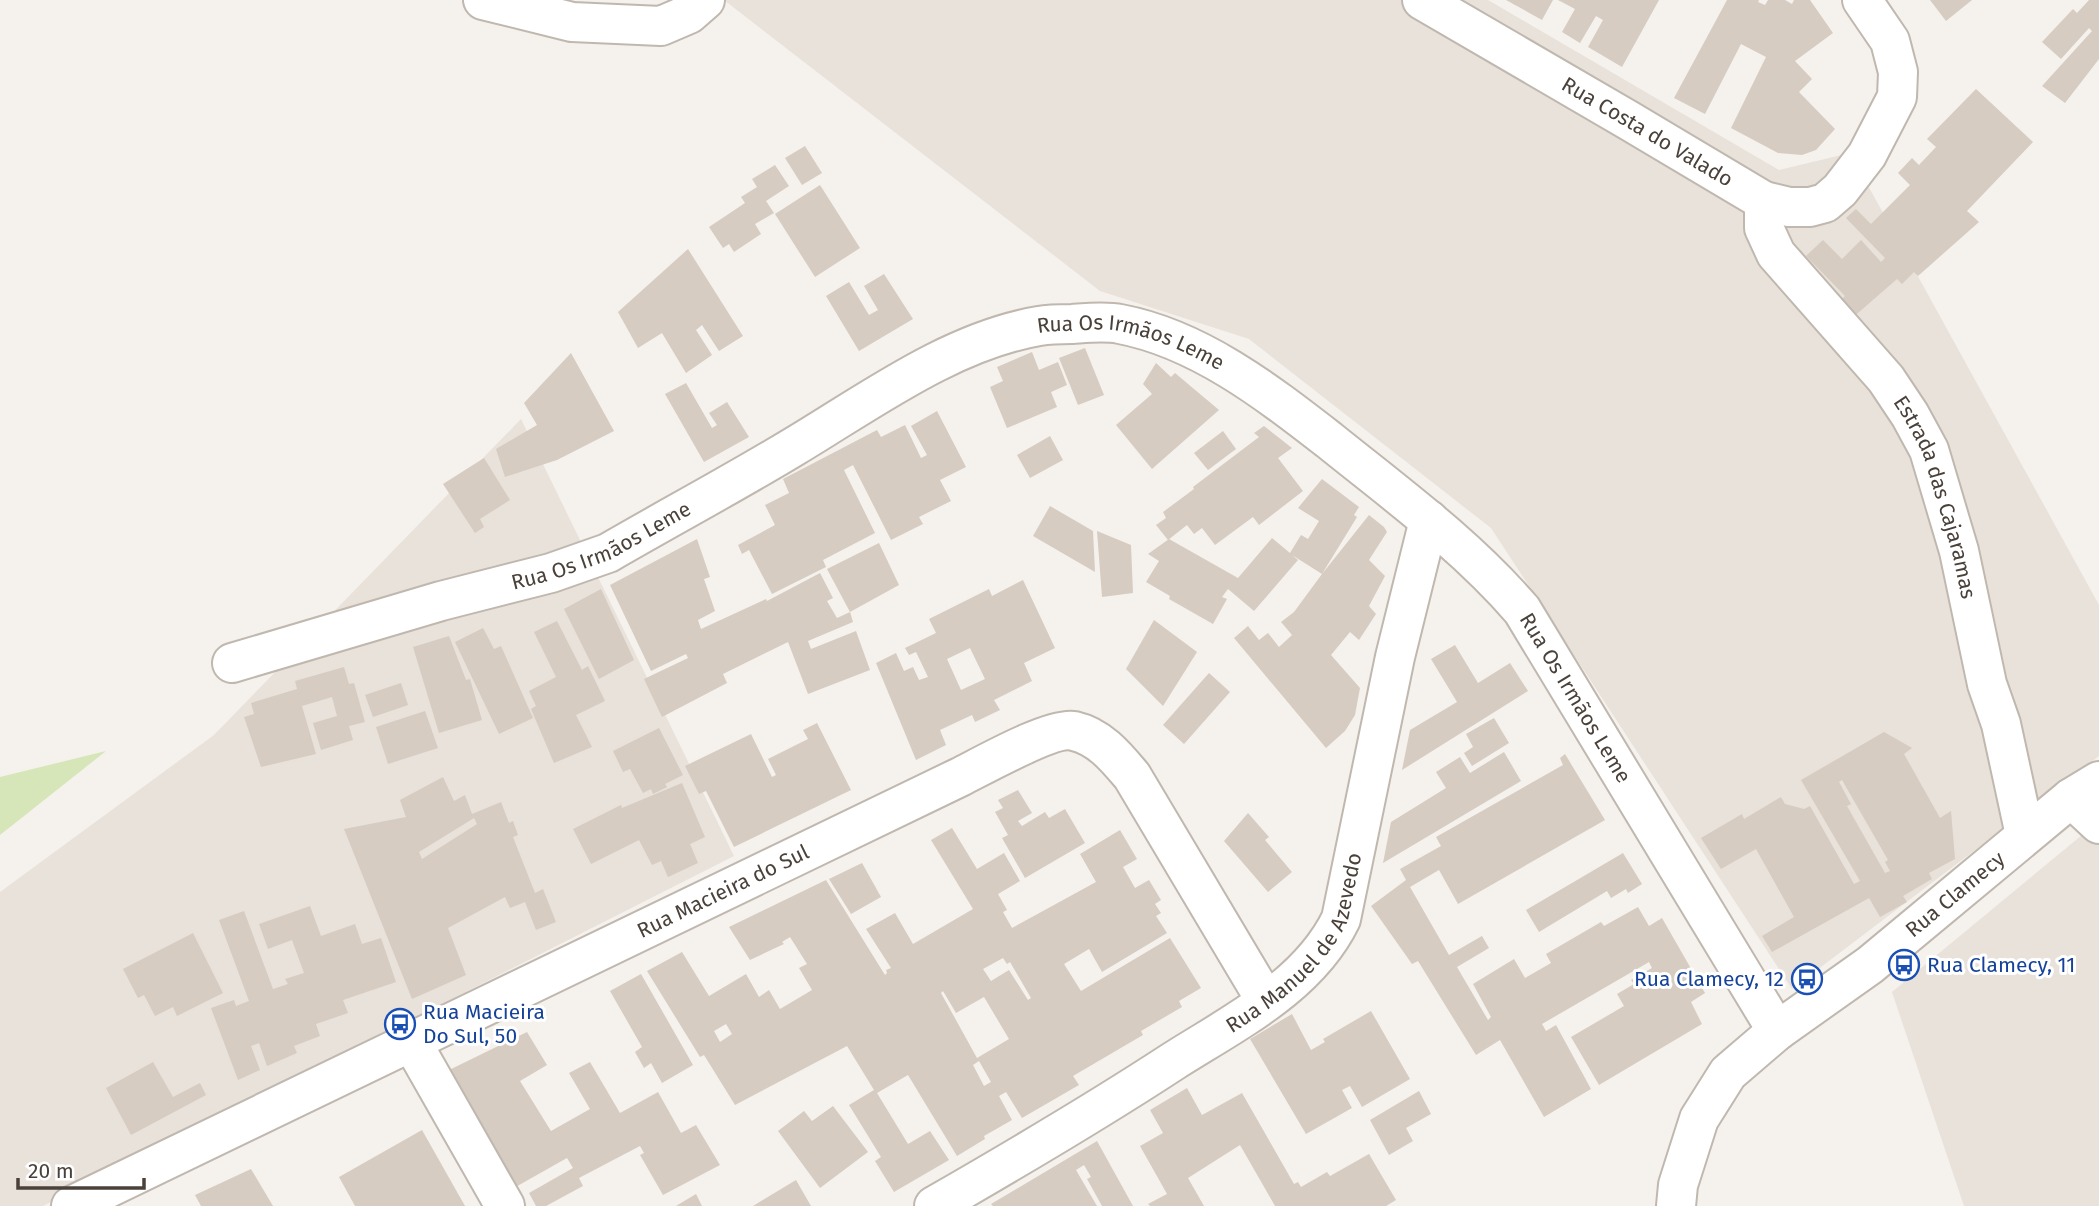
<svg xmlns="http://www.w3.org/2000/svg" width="2099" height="1206" font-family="'Fira Sans',sans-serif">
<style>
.residential{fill:#e8e2da}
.green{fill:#d6e6b8}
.building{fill:#d6ccc2;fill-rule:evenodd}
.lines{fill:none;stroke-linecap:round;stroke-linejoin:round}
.minor-casing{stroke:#c0b8af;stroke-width:42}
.minor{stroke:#fff;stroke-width:38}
.labels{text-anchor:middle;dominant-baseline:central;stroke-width:6;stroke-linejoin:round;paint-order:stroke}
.street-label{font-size:21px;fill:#49413a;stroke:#fff}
.transit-label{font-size:21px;fill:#164399;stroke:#fff;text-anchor:start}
</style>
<rect width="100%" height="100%" fill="#f5f1ec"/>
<g class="residential">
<path d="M724,0H1488L1779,170L1850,153L2099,605V756L1792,989L1491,528L1249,339L1100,291Z"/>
<path d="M521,419L734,856L43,1206H0V892L214,735Z"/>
<path d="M2099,821V1206H1964L1892,992Z"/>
</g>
<path class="green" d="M106,751L0,835V777Z"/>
<g class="building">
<path d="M1506,0H1553L1542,20Z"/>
<path d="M1558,0H1659L1622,67L1588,47L1603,20L1596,16L1580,43L1562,32L1575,9Z"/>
<path d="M1727,0H1759L1758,2L1765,5L1768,0H1785L1792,4L1794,0H1810L1833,33L1795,61L1812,79L1799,92L1835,129L1816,150L1802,155L1778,153L1731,128L1766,57L1741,44L1705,114L1674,98Z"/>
<path d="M1930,0H1972L1946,21Z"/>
<path d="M2089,0H2099V59L2065,103L2042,86L2092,31L2089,28L2061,59L2042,42L2073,9L2077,13Z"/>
<path d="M1976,89L2033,142L1967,211L1979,222L1918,276L1914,272L1902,284L1897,279L1851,319L1836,305L1845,296L1806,256L1823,240L1842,259L1861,240L1881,262L1885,258L1846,218L1856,209L1871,224L1910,185L1898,173L1912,158L1919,165L1936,147L1927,139Z"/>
<path d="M805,146L822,173L802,185L785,158Z"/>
<path d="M775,165L789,186L766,201L774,213L755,224L761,234L734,252L729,244L723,248L709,227L745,203L741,197L757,187L752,179Z"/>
<path d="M820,185L860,248L815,277L775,214Z"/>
<path d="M688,249L743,336L719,351L702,325L696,330L712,355L686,373L662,333L638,348L618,312Z"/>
<path d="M884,274L913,319L859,351L826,296L849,282L869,315L878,310L864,286Z"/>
<path d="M1085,348L1104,395L1078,405L1059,358Z"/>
<path d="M1032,352L1039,370L1058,362L1067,385L1051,392L1057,407L1007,428L990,387L1003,381L997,367Z"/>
<path d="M571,353L614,431L557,460L505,477L496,449L537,425L524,403Z"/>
<path d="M1156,363L1171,377L1175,373L1219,410L1152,469L1116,425L1152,394L1143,384Z"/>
<path d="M686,383L712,428L717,425L709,413L727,402L749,437L704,462L665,394Z"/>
<path d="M937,411L966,467L940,480L951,501L919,517L923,524L891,540L853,465L844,470L875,533L823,560L826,567L772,594L749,550L742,554L738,545L775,525L765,505L789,493L783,479L877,430L881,437L905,425L921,458L927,455L911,426Z"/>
<path d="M1264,426L1292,448L1278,458L1303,491L1259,525L1253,517L1215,545L1202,528L1194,534L1187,525L1168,540L1156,525L1166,518L1163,512L1194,489L1193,487L1259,437L1254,433Z"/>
<path d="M1223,431L1236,449L1208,470L1194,453Z"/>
<path d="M1050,436L1063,460L1030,478L1017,455Z"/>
<path d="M484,458L510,500L480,519L484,527L475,533L443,484Z"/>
<path d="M1322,479L1359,507L1354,515L1357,517L1322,574L1369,515L1384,527L1387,532L1369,560L1385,576L1369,606L1376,614L1359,640L1350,632L1331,655L1360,688L1355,715L1345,731L1326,748L1234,638L1248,626L1259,640L1268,633L1279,647L1292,635L1281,622L1294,612L1322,574L1292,555L1298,560L1254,611L1228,589L1222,597L1227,599L1213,624L1169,599L1170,596L1146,582L1159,561L1148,554L1169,539L1238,578L1272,538L1290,553L1301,535L1308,539L1319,521L1298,508Z"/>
<path d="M1050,506L1093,531L1095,572L1033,536Z"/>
<path d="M1097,531L1131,545L1133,593L1102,597Z"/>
<path d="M697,539L710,577L704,579L715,611L698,620L701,629L766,599L767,601L820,573L833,598L827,601L837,618L850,612L827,569L879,543L899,585L850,612L853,622L808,641L811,649L856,631L870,670L808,694L788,642L723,674L727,683L662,717L644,679L688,658L686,654L651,671L610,585Z"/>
<path d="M1023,580L1055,648L1024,663L1032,681L994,700L1000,710L975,722L972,715L940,730L946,745L916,760L876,663L896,653L904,671L913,667L919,680L928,677L916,652L909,655L905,648L936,633L929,619L989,589L992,596ZM970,648L985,679L961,690L947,659Z"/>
<path d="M601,589L634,660L599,679L564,609Z"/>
<path d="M1154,620L1197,652L1163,706L1126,669Z"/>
<path d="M557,621L582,670L588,666L605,701L576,715L592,747L554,763L531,709L536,706L529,691L556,677L534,632Z"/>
<path d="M483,628L494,649L501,646L533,718L499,734L455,642Z"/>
<path d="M449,636L466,680L470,679L482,720L439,733L413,647Z"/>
<path d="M1455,645L1478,683L1510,663L1528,691L1402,770L1410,730L1457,702L1431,659Z"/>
<path d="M344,667L349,684L354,683L365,722L349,726L353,740L321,750L313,723L337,716L332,697L302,706L316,754L261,767L244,717L254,714L251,703L297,689L295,681Z"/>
<path d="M1209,673L1230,692L1184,744L1163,725Z"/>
<path d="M401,683L408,705L373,717L365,695Z"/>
<path d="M425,711L438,748L388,764L376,727Z"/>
<path d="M1494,718L1509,743L1472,766L1464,753L1473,747L1466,734Z"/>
<path d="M817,723L851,790L734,847L706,791L699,794L685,766L751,734L772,777L776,775L768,759L808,739L803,730Z"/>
<path d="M659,728L683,775L665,784L667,787L653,794L651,789L643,793L630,769L623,772L613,751Z"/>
<path d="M1884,732L1912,748L1904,754L1940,818L1951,811L1955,859L1929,873L1932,879L1903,896L1907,902L1880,917L1869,898L1772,952L1762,936L1794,917L1756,849L1721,869L1701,838L1742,814L1744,819L1781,797L1785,804L1804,809L1810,806L1854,884L1860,881L1801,780ZM1842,780L1888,860L1885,862L1890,871L1885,873L1847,806L1851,804L1839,782Z"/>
<path d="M1504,752L1521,781L1383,863L1391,822L1446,788L1436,772L1460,757L1470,773Z"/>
<path d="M1565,754L1605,820L1458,904L1439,870L1410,887L1449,955L1482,936L1489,948L1457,967L1488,1020L1491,1017L1473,984L1514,959L1525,978L1551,963L1546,954L1601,922L1604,926L1638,907L1649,926L1662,918L1705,993L1691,1002L1702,1024L1599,1085L1571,1037L1624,1006L1617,994L1634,984L1631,980L1652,968L1649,962L1542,1024L1546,1031L1556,1025L1591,1089L1544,1117L1500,1040L1476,1055L1418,961L1412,964L1371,906L1406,880L1400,869L1441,846L1436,837L1563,765L1560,758Z"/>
<path d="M443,777L454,801L465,795L472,814L501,802L509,823L513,821L518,835L513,837L535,893L543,889L556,922L536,930L525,902L510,908L505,897L448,928L466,975L412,999L344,829L406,817L400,800ZM474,818L477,824L422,859L419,852Z"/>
<path d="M682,783L705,837L690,844L698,863L668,877L661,861L652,865L639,840L591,864L573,829L621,805L622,808Z"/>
<path d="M1018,790L1032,813L1018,821L1022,826L1045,812L1049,818L1065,809L1085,843L1025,878L1002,838L1008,835L995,812L1003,808L998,800Z"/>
<path d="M1248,813L1269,837L1265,840L1292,872L1268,892L1224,841Z"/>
<path d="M952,828L977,869L1004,853L1020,881L998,894L1007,910L1003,912L1012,928L1096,882L1080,854L1120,830L1137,859L1123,867L1135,888L1149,880L1161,900L1155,904L1161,913L1156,916L1167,933L1102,972L1089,949L1064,964L1081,991L1170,938L1201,988L1179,1001L1182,1007L1141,1031L1143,1035L1073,1076L1079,1085L1022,1118L1006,1092L999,1096L1012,1120L984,1136L985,1139L957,1156L908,1075L877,1093L908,1144L930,1131L949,1160L894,1192L875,1161L881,1157L849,1105L874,1090L847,1046L735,1105L704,1055L700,1057L647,971L682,952L709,996L746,974L759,997L769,990L780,1009L812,990L799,968L807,964L790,937L782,942L784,944L750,960L729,927L826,880L885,975L887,973L886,970L891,968L866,929L895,913L913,944L973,909L931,840ZM1003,958L1007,964L1010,962L1031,998L1028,1000L1009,970L991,981L983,969ZM943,991L956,1013L984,997L1009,1039L977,1058L941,993ZM726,1024L732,1034L720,1042L714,1031ZM979,1061L991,1082L984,1086L973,1065Z"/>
<path d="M1623,853L1642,884L1628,893L1626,889L1611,898L1607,891L1539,932L1526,910Z"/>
<path d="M862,863L881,897L851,914L829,879Z"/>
<path d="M310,906L321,936L355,924L362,944L381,938L396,982L343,1000L348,1013L316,1024L320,1036L294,1046L297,1053L267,1066L259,1043L251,1046L260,1070L238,1080L211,1008L234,1000L236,1006L249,1001L219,920L244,911L273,989L288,984L285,979L304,973L292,940L268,949L259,924Z"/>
<path d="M193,933L223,993L177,1016L173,1007L155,1016L144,995L138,998L123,969Z"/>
<path d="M641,974L693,1065L662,1083L651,1063L644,1068L635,1052L642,1047L610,991Z"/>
<path d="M1371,1011L1410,1079L1362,1107L1350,1086L1342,1090L1352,1108L1306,1134L1250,1039L1292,1014L1311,1050L1325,1042L1323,1039Z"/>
<path d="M527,1032L547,1065L520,1081L551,1131L590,1109L569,1073L590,1062L620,1113L658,1092L681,1133L696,1125L720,1165L663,1195L640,1155L644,1153L640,1146L579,1178L583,1186L546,1206H536L529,1193L573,1168L567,1158L512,1189L445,1072Z"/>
<path d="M153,1062L173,1097L200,1083L206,1095L131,1135L106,1088Z"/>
<path d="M1187,1088L1202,1115L1242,1093L1294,1184L1298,1182L1301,1187L1327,1172L1330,1176L1369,1154L1396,1200L1386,1206H1275L1240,1145L1188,1178L1204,1206H1150L1148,1204L1167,1194L1140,1146L1163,1133L1150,1110Z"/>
<path d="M1419,1091L1431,1114L1406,1128L1413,1141L1389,1155L1370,1120Z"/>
<path d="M833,1106L868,1152L820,1188L778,1131L804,1111L812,1121Z"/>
<path d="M422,1130L465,1206H355L339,1177Z"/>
<path d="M1097,1141L1133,1206H1102L1087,1179L1091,1177L1084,1165L1076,1170L1097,1206H993L991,1204Z"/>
<path d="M251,1169L273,1206H201L195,1195Z"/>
<path d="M796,1180L811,1206H753Z"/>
<path d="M696,1194L702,1206H676Z"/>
</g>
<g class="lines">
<g class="minor-casing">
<g id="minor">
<path d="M483,0L572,22L661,26L689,14L705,0"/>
<path id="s1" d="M1422,0L1628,120L1764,201L1789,207H1810L1825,203L1840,190L1867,155L1897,97L1898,72L1890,41L1862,0"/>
<path id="s2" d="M1764,201V228L1776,254L1886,379L1910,415L1929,450L1959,551L1987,684L2001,724L2025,835"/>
<path id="s3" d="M232,663L441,601L551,573L608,553C670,517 734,483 795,446C870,401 951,341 1039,326C1050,324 1061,324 1072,324C1087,323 1105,321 1120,324C1199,339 1267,392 1329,440C1396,494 1466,545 1522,610L1777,1031"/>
<path d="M2071,798L2099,824"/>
<path d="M411,1041L505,1206"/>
<path id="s4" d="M71,1206L960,777C982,766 1053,726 1074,731C1100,737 1116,757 1132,776L1266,1001"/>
<path id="s5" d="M934,1206C1014,1160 1094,1113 1172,1062C1233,1023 1308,987 1341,919L1395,657L1429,520"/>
<path id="s6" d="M1676,1206L1678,1185L1699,1119L1728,1073L1777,1031L1870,965L2071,798L2099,781"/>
</g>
</g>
<use href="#minor" class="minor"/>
</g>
<defs>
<g id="bus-ring" transform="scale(1.575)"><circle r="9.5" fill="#fff" stroke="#1a4fb4" stroke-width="1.5"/><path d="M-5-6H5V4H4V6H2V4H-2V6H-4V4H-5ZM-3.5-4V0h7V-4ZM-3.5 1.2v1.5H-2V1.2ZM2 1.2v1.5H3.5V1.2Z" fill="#1a4fb4"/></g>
</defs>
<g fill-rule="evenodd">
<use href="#bus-ring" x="1904" y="965"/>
<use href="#bus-ring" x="1807" y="979"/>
<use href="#bus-ring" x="400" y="1024"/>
</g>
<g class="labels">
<g class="street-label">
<text stroke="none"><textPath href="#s1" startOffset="261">Rua Costa do Valado</textPath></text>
<text stroke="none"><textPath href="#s3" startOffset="976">Rua Os Irmãos Leme</textPath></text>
<text stroke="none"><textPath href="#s2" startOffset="352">Estrada das Cajaramas</textPath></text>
<text stroke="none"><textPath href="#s3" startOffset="388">Rua Os Irmãos Leme</textPath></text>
<text stroke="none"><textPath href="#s3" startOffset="1564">Rua Os Irmãos Leme</textPath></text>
<text stroke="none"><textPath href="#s4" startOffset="724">Rua Macieira do Sul</textPath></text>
<text stroke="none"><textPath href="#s6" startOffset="434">Rua Clamecy</textPath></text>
<text stroke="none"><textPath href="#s5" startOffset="457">Rua Manuel de Azevedo</textPath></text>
</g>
<g class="transit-label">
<text x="1927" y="965">Rua Clamecy, 11</text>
<text x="1784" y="979" text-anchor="end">Rua Clamecy, 12</text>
<text x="423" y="1012">Rua Macieira<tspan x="423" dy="24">Do Sul, 50</tspan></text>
</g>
</g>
<path d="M18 1178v10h126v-10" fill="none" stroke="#49413a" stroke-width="3.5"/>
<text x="28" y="1178" font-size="21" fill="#49413a" stroke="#ffffff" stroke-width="5" paint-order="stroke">20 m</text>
</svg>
